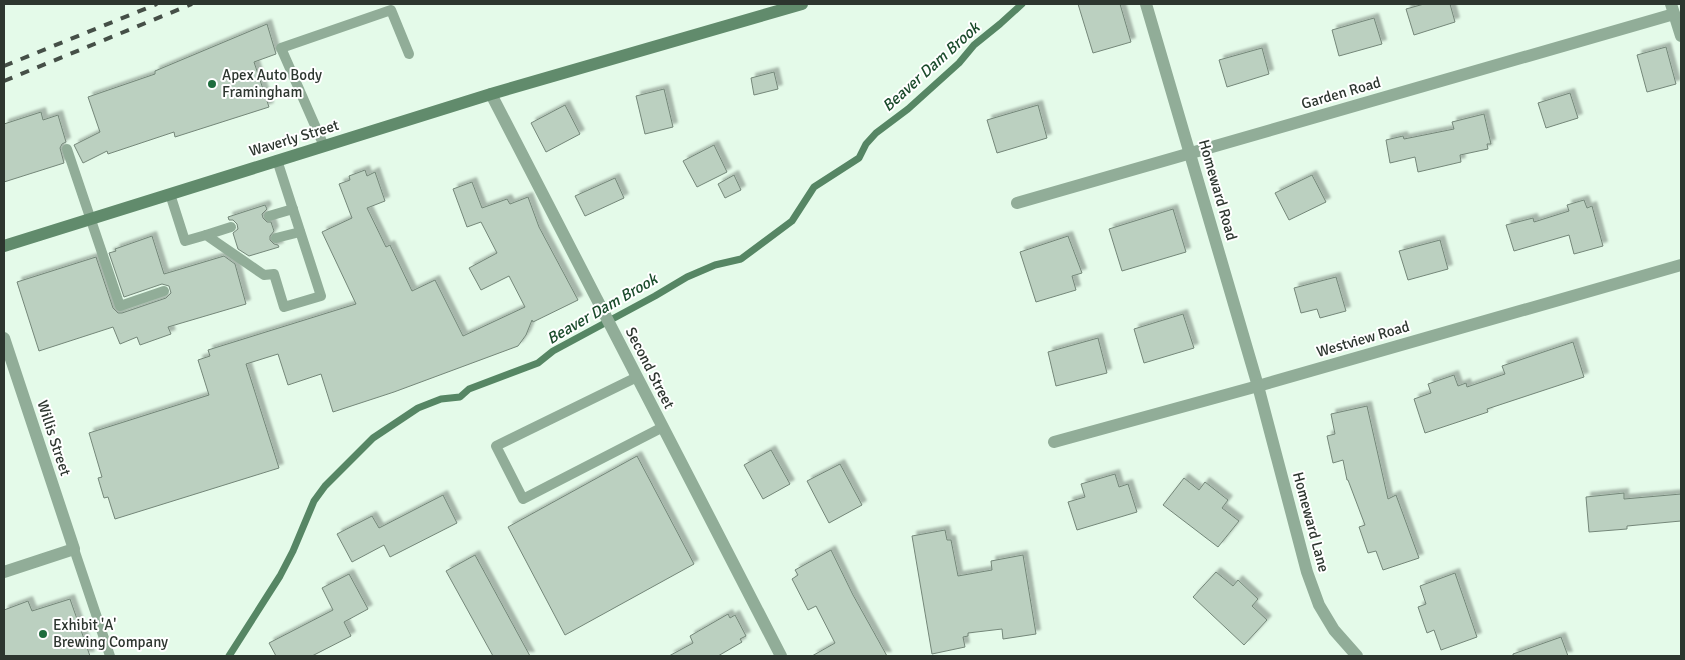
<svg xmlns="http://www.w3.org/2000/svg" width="1685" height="660" font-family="Signika,sans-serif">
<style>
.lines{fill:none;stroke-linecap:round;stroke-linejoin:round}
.stream{stroke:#568664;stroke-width:7}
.building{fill:#bbd0c0;stroke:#748779;filter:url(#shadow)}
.lane{stroke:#91ad98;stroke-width:10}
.street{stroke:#91ad98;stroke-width:12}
.secondary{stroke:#618b6c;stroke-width:12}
.rail{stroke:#454f47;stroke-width:4;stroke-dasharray:9 9;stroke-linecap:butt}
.poi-dot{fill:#1e6d3d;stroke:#fff;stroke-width:2}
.labels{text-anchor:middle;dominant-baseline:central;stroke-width:4;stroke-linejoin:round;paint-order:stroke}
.poi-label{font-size:15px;fill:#2d362f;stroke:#fff;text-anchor:start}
.street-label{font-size:15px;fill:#2d362f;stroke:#fff}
.water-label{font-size:16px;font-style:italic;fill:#1a4b2b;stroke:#fff}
</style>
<defs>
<filter id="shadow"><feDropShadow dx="4.5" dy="-4.5" stdDeviation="1" flood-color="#0004"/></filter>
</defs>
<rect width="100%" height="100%" fill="#e4fae9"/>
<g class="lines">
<path class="stream" d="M229,656L280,576L293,551L314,501L325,486L373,438L418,408L441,399L460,397L469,389L538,363L553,351L655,296L687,277L715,265L741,259L792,221L814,187L859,158L866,144L876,133L908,109L959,63L974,45L1000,24L1022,4"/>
</g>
<g class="building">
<path d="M1078,4H1120L1131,42L1093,53Z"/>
<path d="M1424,4H1450L1455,22L1414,35L1406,9Z"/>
<path d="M1374,18L1382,44L1339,56L1332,30Z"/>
<path d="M267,24L276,54L254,62L269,107L175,137L174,132L108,154L107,151L83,163L74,145L100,132L88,97L155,74V71Z"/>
<path d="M1666,47L1676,84L1647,92L1637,55Z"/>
<path d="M1262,48L1269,74L1227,87L1219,60Z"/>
<path d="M774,72L778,89L754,95L751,78Z"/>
<path d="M664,89L673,127L645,134L636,96Z"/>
<path d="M1570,93L1578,118L1546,128L1538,103Z"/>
<path d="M565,105L580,134L546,152L531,123Z"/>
<path d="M1038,105L1047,138L997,153L987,120Z"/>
<path d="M41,112L43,120L58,115L66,142L62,144L60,148L64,163L4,182V124Z"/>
<path d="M1484,114L1491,144H1487L1488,149L1460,155L1461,162L1418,172L1415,157L1390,163L1386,140L1403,136L1404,139L1454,129L1452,122Z"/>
<path d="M714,145L727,172L697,187L683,161Z"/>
<path d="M365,170L367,176L375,172L385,201L367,208L386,247L390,245L412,291L435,280L463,336L525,307L509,276L481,290L469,268L497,253L481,222L467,227L453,189L472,182L482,208L507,199L510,204L528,197L539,227L578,300L533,322L532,320L526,335L518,346L394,392L333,412L321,374L288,385L278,354L246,364L279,468L115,519L108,497L104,498L98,478L102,477L89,433L209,395L198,360L210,356L208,350L356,304L322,232L352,218L339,184L350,180L349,176Z"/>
<path d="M734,175L741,190L725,198L718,184Z"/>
<path d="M1312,175L1326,202L1289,220L1275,193Z"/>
<path d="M615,178L624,198L585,216L575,196Z"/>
<path d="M1584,200L1587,208L1592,206L1603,246L1574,254L1569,235L1514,251L1506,225L1533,218L1534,222L1569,211L1567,205Z"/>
<path d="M265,205L267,209L262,214L263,218L267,222H271L274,231L270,236V240L274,244L278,245L279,247L249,256L238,249L233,233L238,229L237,224L233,220H229L228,217Z"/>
<path d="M1173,209L1186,252L1122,271L1109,229Z"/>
<path d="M152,236L164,274L224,256L235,264L246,304L168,327L171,334L140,345L137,337L120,344L113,327L39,351L17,282L96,257L113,308L118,313H122L166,298L171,293L169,286L162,284L124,297L109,253L116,251L115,249Z"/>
<path d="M1068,236L1082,273L1072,276L1076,290L1036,302L1020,252Z"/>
<path d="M1440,240L1448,269L1408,280L1399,251Z"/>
<path d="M1336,277L1346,311L1320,318L1317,309L1301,313L1294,288Z"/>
<path d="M1183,314L1194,348L1144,363L1134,329Z"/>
<path d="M1098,338L1107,373L1056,386L1048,352Z"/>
<path d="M1573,342L1584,377L1487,409L1488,412L1425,433L1414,399L1431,393L1428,384L1454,375L1458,386L1466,383L1467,387L1505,374L1502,366Z"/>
<path d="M1367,406L1388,499L1396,495L1419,558L1383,570L1376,551L1368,553L1359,527L1365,525L1348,480H1347L1343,460L1333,463L1327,436L1335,434L1331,414Z"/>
<path d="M771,450L790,484L763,499L744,465Z"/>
<path d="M637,456L694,564L565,635L508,527Z"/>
<path d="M840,464L862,505L829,523L807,481Z"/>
<path d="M1115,474L1119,487L1128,484L1137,512L1077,530L1068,502L1085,497L1081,484Z"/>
<path d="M1184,478L1199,490L1205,482L1228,500L1222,508L1239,521L1218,547L1163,505Z"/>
<path d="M1624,493V499L1681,494V521L1627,526V529L1589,532L1586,497Z"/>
<path d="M443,495L457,523L390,557L384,545L352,562L337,534L372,516L379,528Z"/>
<path d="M945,530L947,540H951L958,576L992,570L991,561L1023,555L1036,634L1003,639L1002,629L968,633V636L963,637L965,647L932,654L912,536Z"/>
<path d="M831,550L853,595L887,656H812L835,643L816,606L808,610L792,579L798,575L795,570Z"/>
<path d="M475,555L530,656H493L446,571Z"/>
<path d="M1216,572L1233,586L1238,580L1258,599L1252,606L1267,620L1244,645L1193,597Z"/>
<path d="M1455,573L1477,637L1441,650L1434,630L1427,633L1418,607L1426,604L1420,586Z"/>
<path d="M349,574L368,609L344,622L351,636L312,656H276L269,643L333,610L322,588Z"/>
<path d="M70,599L90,656H4V610L28,601L32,611Z"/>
<path d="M728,614L730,618L735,615L746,636L740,639L742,642L718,656H669L693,643L690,636Z"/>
<path d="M1561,637L1568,656H1513V654Z"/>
</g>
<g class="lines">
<g class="lane">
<path d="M324,146L281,48L391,10L409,54"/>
<path d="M67,149L120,306L164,291"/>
<path d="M170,194L185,241L206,235L264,275L274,274L284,307L321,296L277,160"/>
<path d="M269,216L293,209"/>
<path d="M206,235L231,227"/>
<path d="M276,238L300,232"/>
<path d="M637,377L496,446L523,499L663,427"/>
<path d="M74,549L110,656"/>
</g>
<g class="street">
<path d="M1146,4L1258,386L1307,572L1319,605L1334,630L1357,656"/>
<path d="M1671,4L1681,36"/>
<path d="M491,94L781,656"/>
<path d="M1017,203L1674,14"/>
<path d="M4,338L74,549L4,572"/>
<path d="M1054,442L1258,386L1681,265"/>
</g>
<path class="secondary" d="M4,246L491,94L802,4"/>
<g class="rail">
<path d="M4,66L157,4"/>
<path d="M4,81L192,4"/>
</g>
</g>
<g class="poi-dot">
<circle cx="212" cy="84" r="5"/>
<circle cx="43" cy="634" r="5"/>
</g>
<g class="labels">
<g class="poi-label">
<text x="222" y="75">Apex Auto Body<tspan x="222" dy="17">Framingham</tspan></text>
<text x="53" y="625">Exhibit 'A'<tspan x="53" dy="17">Brewing Company</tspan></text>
</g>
<g class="street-label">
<text transform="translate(1341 93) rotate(-16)">Garden Road</text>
<text transform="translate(294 138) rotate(-17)">Waverly Street</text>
<text transform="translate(1218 190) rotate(74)">Homeward Road</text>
<text transform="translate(1363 339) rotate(-16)">Westview Road</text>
<text transform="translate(650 368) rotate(63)">Second Street</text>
<text transform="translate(54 438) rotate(72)">Willis Street</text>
<text transform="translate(1311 522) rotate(75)">Homeward Lane</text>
</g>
<g class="water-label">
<text transform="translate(931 67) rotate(-42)">Beaver Dam Brook</text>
<text transform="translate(602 309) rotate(-30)">Beaver Dam Brook</text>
</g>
</g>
<rect width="1685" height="660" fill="none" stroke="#2d362f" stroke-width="10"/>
</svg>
